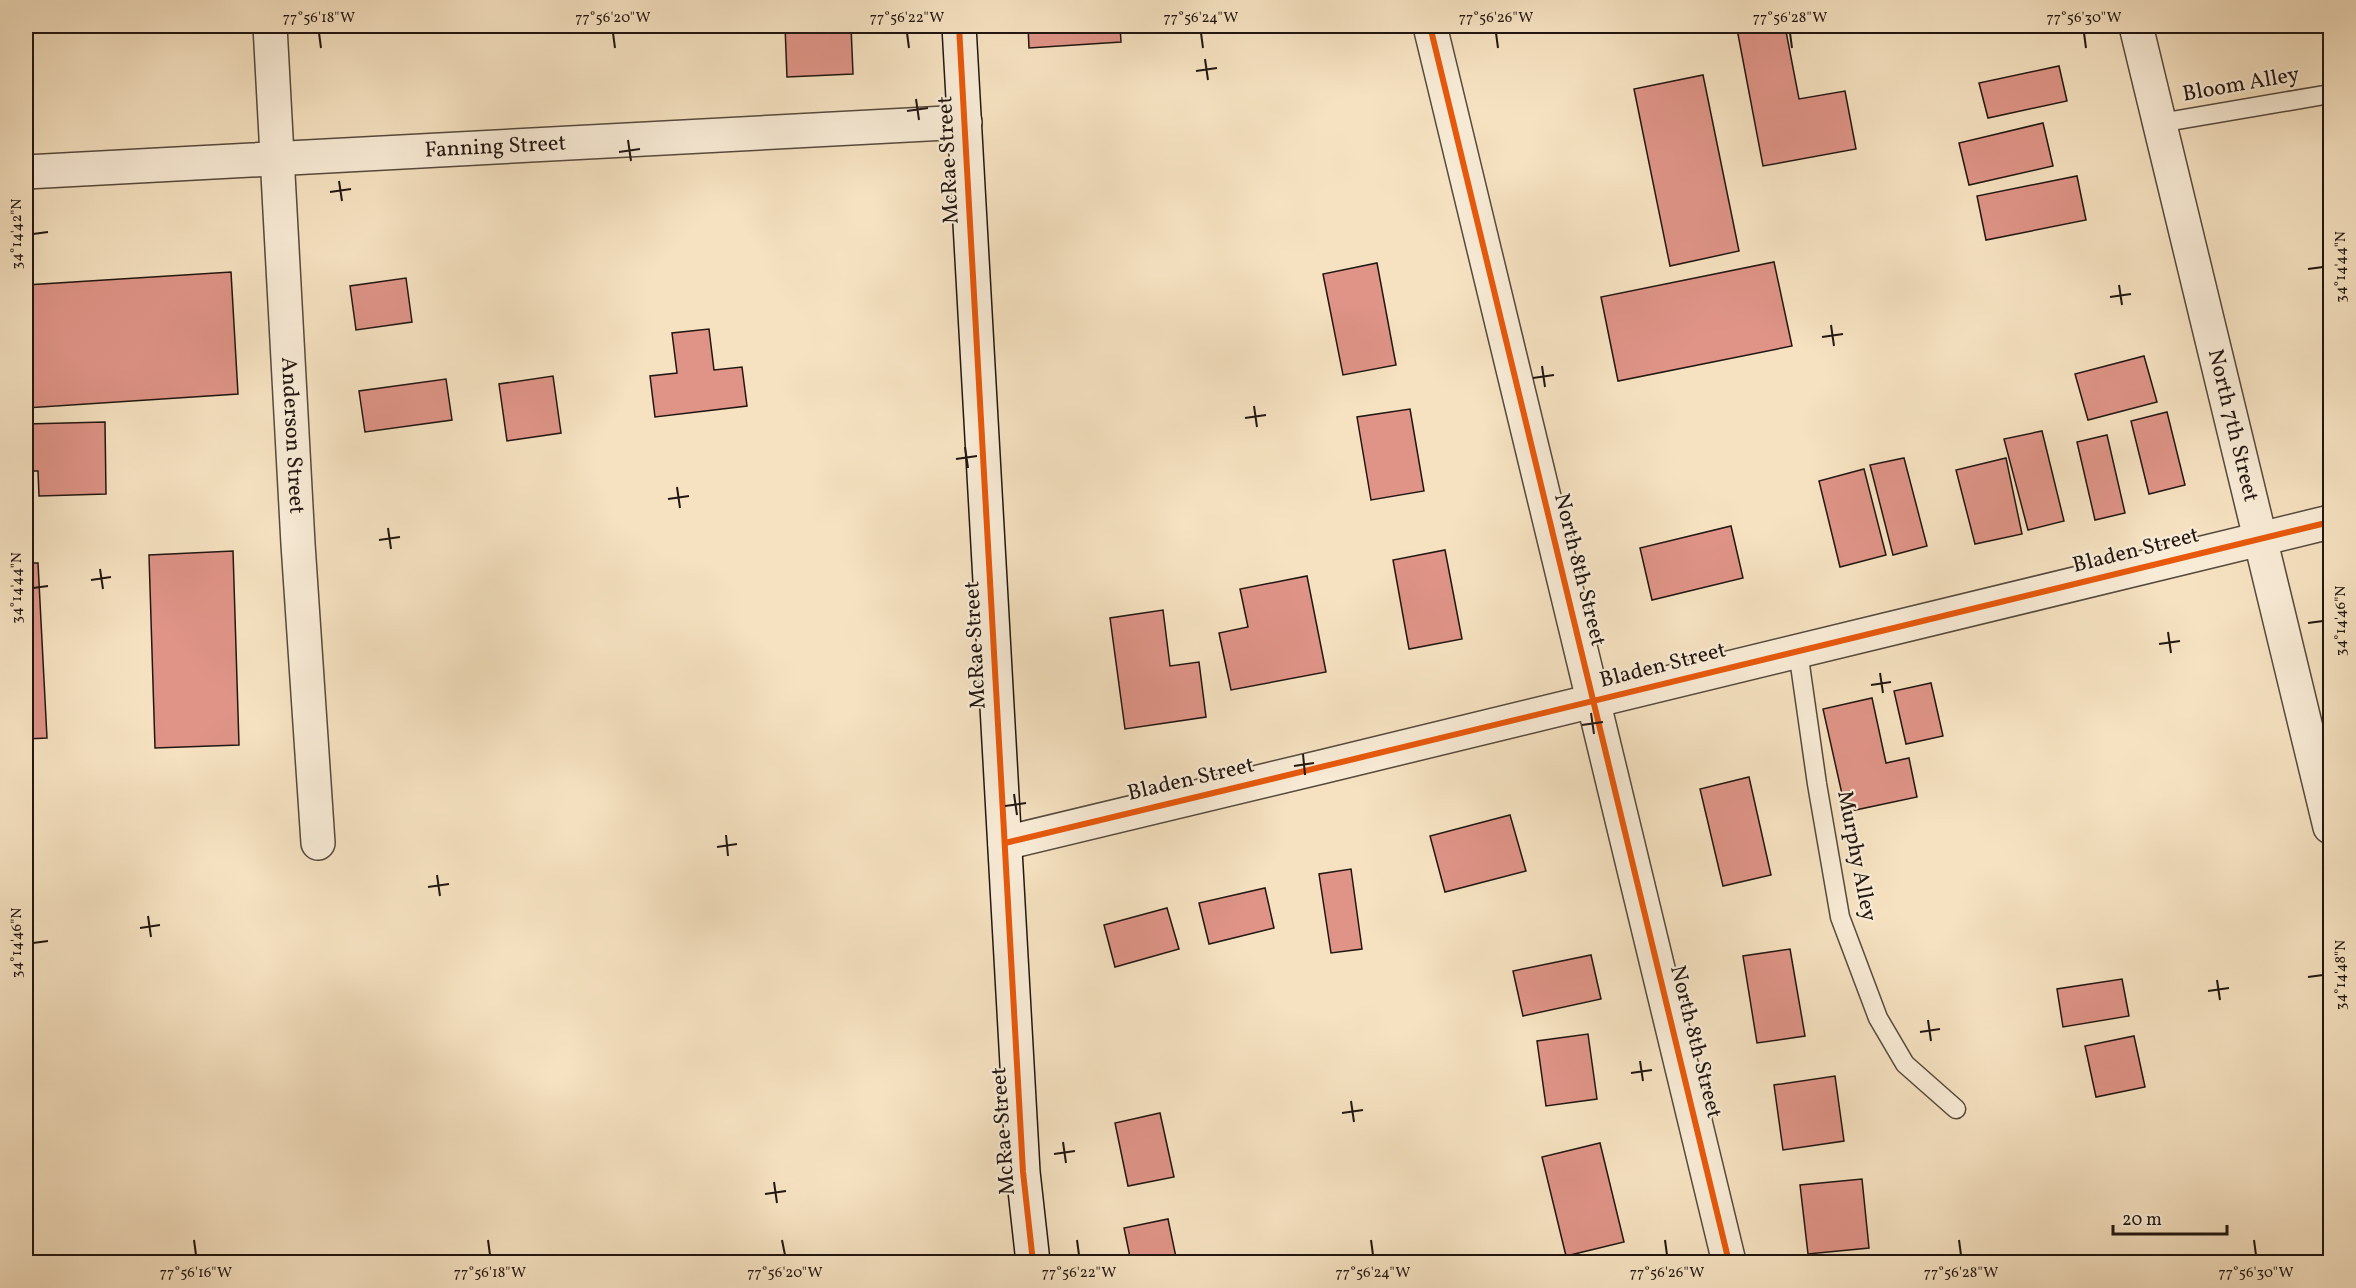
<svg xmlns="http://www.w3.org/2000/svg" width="2356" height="1288" font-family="Vollkorn,serif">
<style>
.building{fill:#df9487;stroke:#211611;stroke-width:1.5}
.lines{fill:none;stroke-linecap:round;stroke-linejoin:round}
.lane-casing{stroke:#56493d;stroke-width:21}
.street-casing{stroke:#56493d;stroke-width:36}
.secondary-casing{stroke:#211611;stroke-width:36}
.lane{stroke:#f9ecd7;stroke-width:18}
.street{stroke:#f9ecd7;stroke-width:33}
.secondary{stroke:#f9ecd7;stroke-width:33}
.cycleway-casing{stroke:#f9ecd7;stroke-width:10}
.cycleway{stroke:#e8590c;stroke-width:6}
.ticks{fill:none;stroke:#211611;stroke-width:2}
.labels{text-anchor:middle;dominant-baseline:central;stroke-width:4.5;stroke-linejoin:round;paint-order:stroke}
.street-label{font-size:22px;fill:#211611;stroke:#f9ecd7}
.neatline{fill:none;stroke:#211611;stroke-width:2}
.ticks-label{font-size:15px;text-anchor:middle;fill:#211611}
</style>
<rect width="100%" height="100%" fill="#f6e2c1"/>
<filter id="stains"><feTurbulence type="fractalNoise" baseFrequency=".00333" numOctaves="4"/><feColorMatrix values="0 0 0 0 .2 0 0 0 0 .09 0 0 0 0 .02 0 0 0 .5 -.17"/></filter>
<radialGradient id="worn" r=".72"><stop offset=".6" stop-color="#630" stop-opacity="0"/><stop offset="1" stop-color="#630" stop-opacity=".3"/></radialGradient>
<g class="building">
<path d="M785,26H851L853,74L787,77Z"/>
<path d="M1028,26H1120L1121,42L1029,48Z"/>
<path d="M1756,26H1785L1799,99L1845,91L1856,149L1763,166L1737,29Z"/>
<path d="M2059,66L2067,101L1988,118L1979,83Z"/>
<path d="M1703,75L1739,251L1670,266L1634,89Z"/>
<path d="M2043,123L2053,166L1969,185L1959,143Z"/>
<path d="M2077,176L2086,220L1986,240L1977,196Z"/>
<path d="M1774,262L1792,346L1618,381L1601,297Z"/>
<path d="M1377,263L1396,365L1343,375L1323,274Z"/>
<path d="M231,272L238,394L26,408V285Z"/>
<path d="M406,278L412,322L356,330L350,286Z"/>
<path d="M709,329L714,370L742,367L747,406L655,417L650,376L677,373L672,333Z"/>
<path d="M2144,356L2157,402L2088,420L2075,374Z"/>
<path d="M553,376L561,433L507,441L499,384Z"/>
<path d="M446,379L452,420L365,432L359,391Z"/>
<path d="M1410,409L1424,491L1371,500L1357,417Z"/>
<path d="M2167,412L2185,485L2149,494L2131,421Z"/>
<path d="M105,422L106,494L39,496L38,471H26V424Z"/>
<path d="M2042,431L2064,521L2028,530L2004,439Z"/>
<path d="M2107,435L2125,513L2095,520L2077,442Z"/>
<path d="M1904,458L1927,546L1893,555L1870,465Z"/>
<path d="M2006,458L2022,534L1975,544L1956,470Z"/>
<path d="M1864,469L1886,555L1840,567L1819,481Z"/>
<path d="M1731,526L1743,578L1652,600L1640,548Z"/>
<path d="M1445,550L1462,639L1409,649L1393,560Z"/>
<path d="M233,551L239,745L155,748L149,555Z"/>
<path d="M26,563H38L47,738L26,739Z"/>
<path d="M1307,576L1326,672L1231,690L1219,633L1248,627L1240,589Z"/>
<path d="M1163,610L1170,666L1199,662L1206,717L1125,729L1110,618Z"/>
<path d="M1931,683L1943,736L1906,744L1894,691Z"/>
<path d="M1872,698L1886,763L1909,758L1917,797L1846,812L1823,709Z"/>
<path d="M1749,777L1771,875L1723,886L1700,789Z"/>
<path d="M1510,815L1526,871L1445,892L1430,836Z"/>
<path d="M1351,869L1362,949L1331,953L1319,874Z"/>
<path d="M1265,888L1274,928L1209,944L1199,903Z"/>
<path d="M1167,908L1179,949L1115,967L1104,925Z"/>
<path d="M1790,949L1805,1036L1757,1043L1743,956Z"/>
<path d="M1591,955L1601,999L1523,1016L1513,971Z"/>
<path d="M2122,979L2129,1016L2063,1027L2057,989Z"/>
<path d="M1588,1034L1597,1099L1546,1106L1537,1041Z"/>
<path d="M2134,1036L2145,1087L2096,1097L2085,1046Z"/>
<path d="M1835,1076L1844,1141L1783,1150L1774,1085Z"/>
<path d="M1160,1113L1174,1177L1128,1186L1115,1123Z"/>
<path d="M1600,1143L1624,1242L1566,1256L1542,1157Z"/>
<path d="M1862,1179L1869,1248L1808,1254L1800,1185Z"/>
<path d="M1168,1219L1177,1262H1131L1124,1228Z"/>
</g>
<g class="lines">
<g class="lane-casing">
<g id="lane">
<path d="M2160,123L2330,94"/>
<path d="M1798,651L1817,784L1840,917L1878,1018L1905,1064L1956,1109"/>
</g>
</g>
<g class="street-casing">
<g id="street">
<path id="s1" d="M270,26L298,544L318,843"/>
<path d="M1430,26C1526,439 1630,850 1729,1262"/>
<path id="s2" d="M2136,26L2330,827"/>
<path id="s3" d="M26,172L965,122"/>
<path d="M1005,843C1447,737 1889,630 2330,522"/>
</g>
</g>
<g class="secondary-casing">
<path id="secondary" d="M959,26L1023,1172L1033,1262"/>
</g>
<use href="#lane" class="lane"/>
<use href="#street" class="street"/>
<use href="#secondary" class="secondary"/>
<g class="cycleway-casing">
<g id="cycleway">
<path d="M959,26L1023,1172L1033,1262"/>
<path d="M1430,26C1526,439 1630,850 1729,1262"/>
<path d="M1005,843C1447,737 1889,630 2330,522"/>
</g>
</g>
<use href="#cycleway" class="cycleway"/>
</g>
<path class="ticks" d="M319,33L321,48M613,33L615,48M907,33L909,48M1201,33L1203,48M1496,33L1498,48M1790,33L1792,48M2084,33L2086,48M1205,59L1208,80M1196,71L1217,68M916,99L919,120M907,111L928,108M628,140L631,161M619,152L640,149M339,181L342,201M330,192L351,189M33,234L48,232M2308,269L2323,267M2119,285L2122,305M2110,297L2131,294M1831,325L1834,346M1822,337L1843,334M1542,366L1545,387M1533,378L1554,375M1254,406L1257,427M1245,418L1266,415M965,447L968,468M956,459L977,456M677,487L680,508M668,499L689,496M388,528L391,549M379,540L400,537M100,569L103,589M91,580L111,577M33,588L48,586M2308,623L2323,621M2168,632L2171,653M2159,644L2180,641M1880,673L1883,693M1871,685L1891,682M1591,713L1594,734M1582,725L1603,722M1303,754L1305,775M1294,766L1314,763M1014,794L1017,815M1005,806L1026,803M726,835L728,856M717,847L737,844M437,875L440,896M428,887L449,884M148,916L151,937M140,928L160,925M33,943L48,941M2308,977L2323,975M2217,980L2220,1000M2208,991L2229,988M1928,1020L1931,1041M1920,1032L1940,1029M1640,1061L1643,1081M1631,1073L1652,1070M1351,1101L1354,1122M1342,1113L1363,1110M1063,1142L1066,1163M1054,1154L1075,1151M774,1182L777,1203M765,1194L786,1191M194,1240L196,1255M488,1240L490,1255M782,1240L785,1255M1077,1240L1079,1255M1371,1240L1373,1255M1665,1240L1667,1255M1959,1240L1961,1255M2254,1240L2256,1255"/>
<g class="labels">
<g class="street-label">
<text transform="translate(2241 85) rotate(-10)">Bloom Alley</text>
<text stroke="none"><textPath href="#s3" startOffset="470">Fanning Street</textPath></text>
<text transform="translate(949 160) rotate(-93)">McRae Street</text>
<text stroke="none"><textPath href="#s2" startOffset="411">North 7th Street</textPath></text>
<text stroke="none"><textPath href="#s1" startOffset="410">Anderson Street</textPath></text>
<text transform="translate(2136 551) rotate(-14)">Bladen Street</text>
<text transform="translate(1579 570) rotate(76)">North 8th Street</text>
<text transform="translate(976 645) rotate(-93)">McRae Street</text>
<text transform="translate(1663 666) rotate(-14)">Bladen Street</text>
<text transform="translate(1191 780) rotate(-13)">Bladen Street</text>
<text transform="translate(1856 856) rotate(79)">Murphy Alley</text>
<text transform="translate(1695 1042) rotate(76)">North 8th Street</text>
<text transform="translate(1004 1131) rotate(-94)">McRae Street</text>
</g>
</g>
<rect width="2356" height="1288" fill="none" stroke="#f6e2c1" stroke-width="66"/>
<path d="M2113 1225v9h114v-9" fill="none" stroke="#211611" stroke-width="3"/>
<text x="2122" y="1225" font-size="18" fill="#211611" stroke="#f9ecd7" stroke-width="4.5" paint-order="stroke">20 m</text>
<rect x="33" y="33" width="2290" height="1222" class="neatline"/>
<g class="ticks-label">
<text x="319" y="22">77°56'18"W</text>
<text x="613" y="22">77°56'20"W</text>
<text x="907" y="22">77°56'22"W</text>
<text x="1201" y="22">77°56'24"W</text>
<text x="1496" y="22">77°56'26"W</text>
<text x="1790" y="22">77°56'28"W</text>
<text x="2084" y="22">77°56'30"W</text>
<text transform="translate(16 234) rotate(-90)" y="5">34°14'42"N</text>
<text transform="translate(2340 267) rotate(-90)" y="5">34°14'44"N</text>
<text transform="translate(16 588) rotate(-90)" y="5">34°14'44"N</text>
<text transform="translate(2340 621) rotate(-90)" y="5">34°14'46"N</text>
<text transform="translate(16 943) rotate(-90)" y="5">34°14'46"N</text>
<text transform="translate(2340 975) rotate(-90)" y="5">34°14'48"N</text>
<text x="196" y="1277">77°56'16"W</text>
<text x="490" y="1277">77°56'18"W</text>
<text x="785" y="1277">77°56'20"W</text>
<text x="1079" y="1277">77°56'22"W</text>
<text x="1373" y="1277">77°56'24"W</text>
<text x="1667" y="1277">77°56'26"W</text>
<text x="1961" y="1277">77°56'28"W</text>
<text x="2256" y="1277">77°56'30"W</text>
</g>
<rect width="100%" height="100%" filter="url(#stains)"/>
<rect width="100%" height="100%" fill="url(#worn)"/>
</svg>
